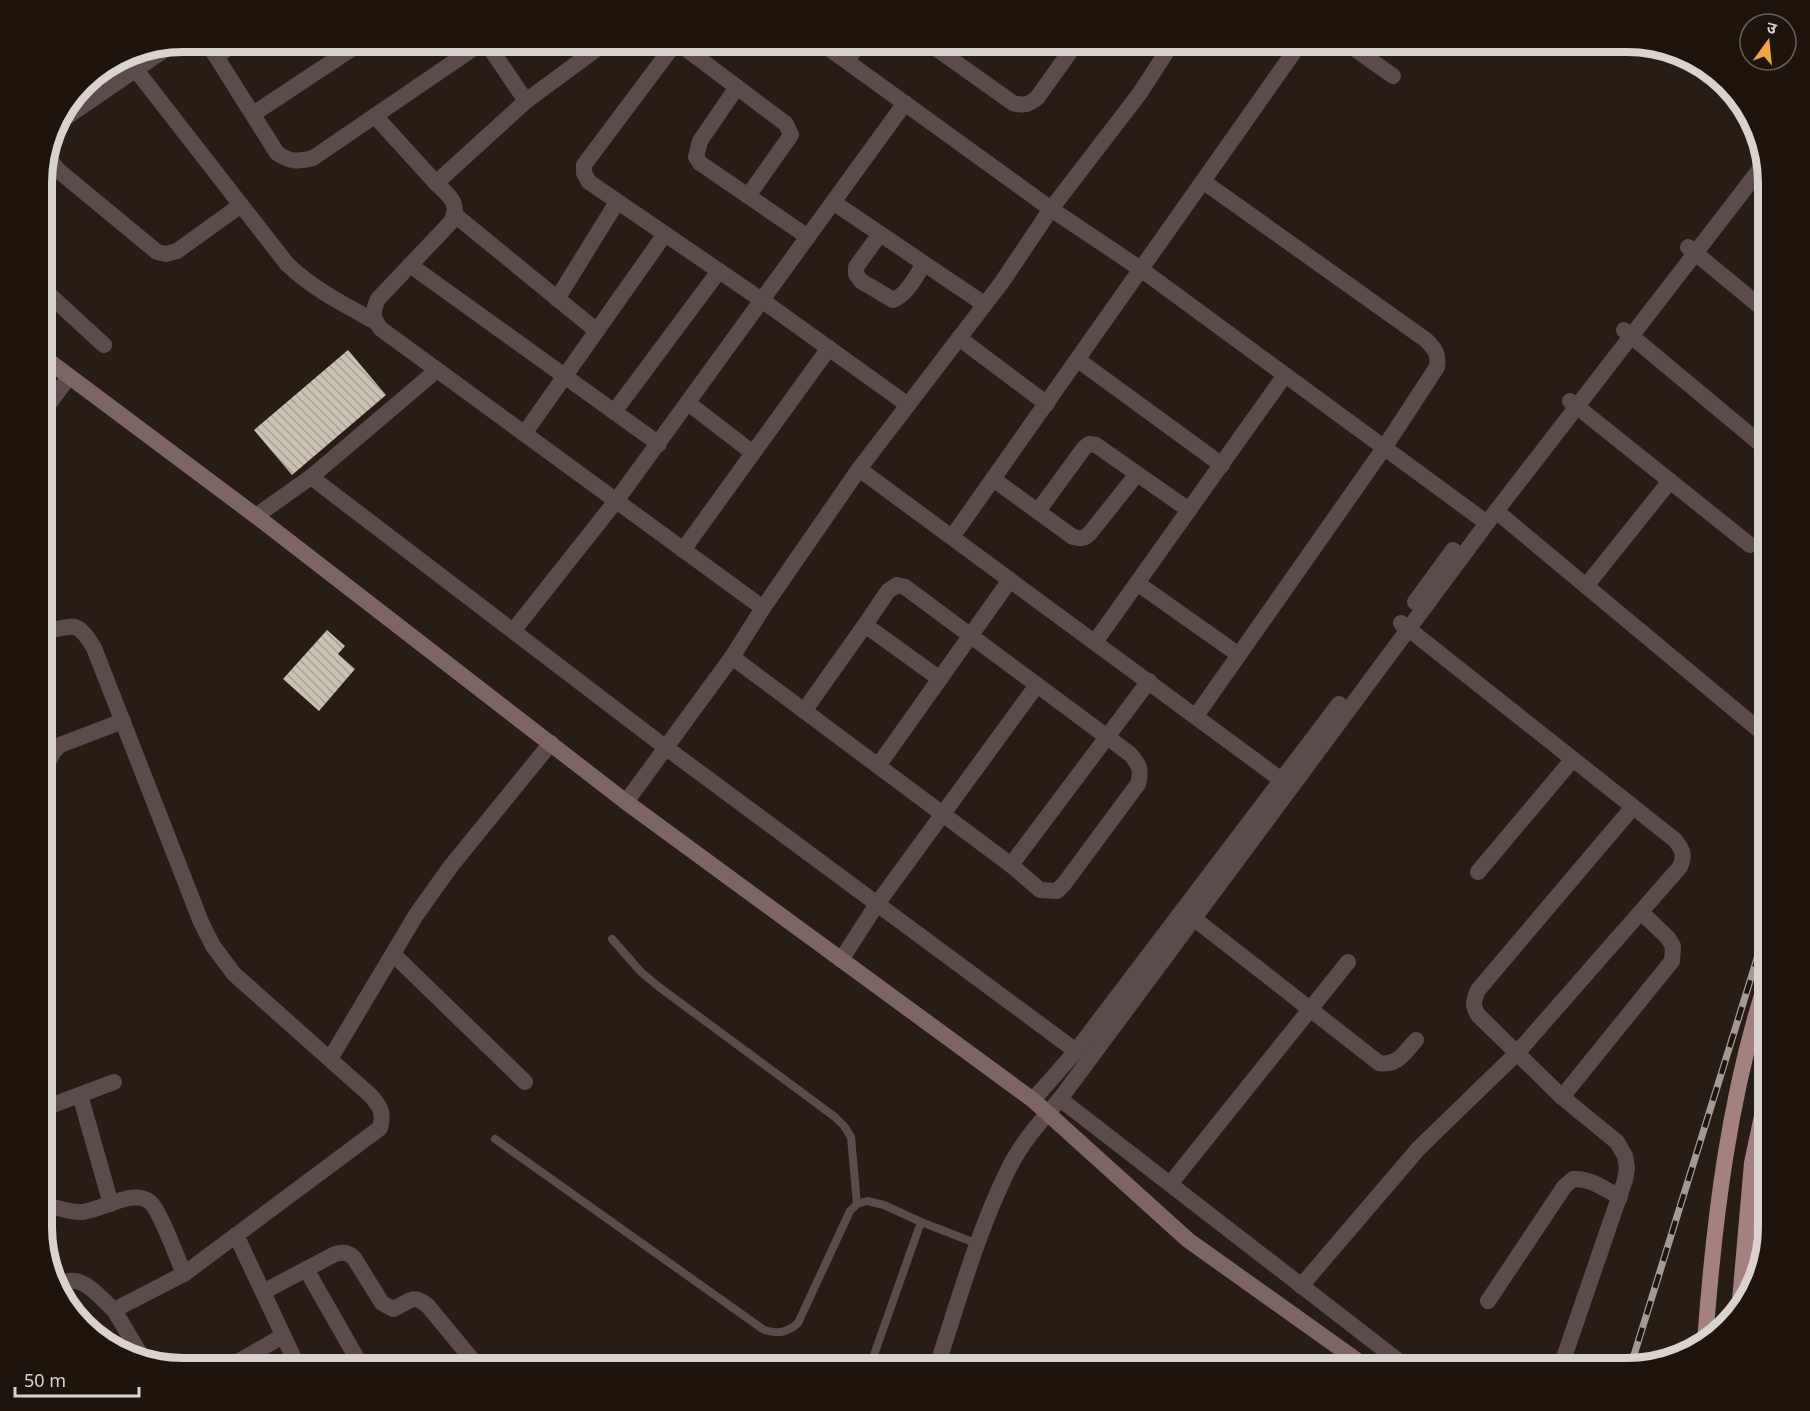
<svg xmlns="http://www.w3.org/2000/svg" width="1810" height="1411" font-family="'Noto Sans','Noto Sans Devanagari',sans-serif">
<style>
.building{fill:url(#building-back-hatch)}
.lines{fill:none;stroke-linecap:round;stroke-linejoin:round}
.service{stroke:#5b4c4b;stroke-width:8}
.minor{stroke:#5b4c4b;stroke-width:16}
.tertiary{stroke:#5b4c4b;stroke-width:16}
.secondary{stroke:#7c6563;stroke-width:16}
.trunk{stroke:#a2817e;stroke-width:16}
.rail-casing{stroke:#a29a94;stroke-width:7}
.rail{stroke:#1e140c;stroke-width:4.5;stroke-dasharray:14;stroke-linecap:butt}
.rim{fill:none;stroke:#dad3cd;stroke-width:8}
</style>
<defs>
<pattern id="building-back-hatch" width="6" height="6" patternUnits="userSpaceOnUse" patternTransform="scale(1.5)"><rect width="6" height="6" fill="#cac1b2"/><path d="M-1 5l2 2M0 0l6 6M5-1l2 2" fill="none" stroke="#a8a095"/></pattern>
</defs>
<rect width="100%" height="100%" fill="#281d15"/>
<g class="building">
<path d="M348,350L386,395L292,475L254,430Z"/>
<path d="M327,630L345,646L338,654L355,669L319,711L283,679Z"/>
</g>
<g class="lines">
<g class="service">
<path d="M612,939L641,972L659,987L835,1117L844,1126L851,1137L857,1204"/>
<path d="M495,1139L764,1330C778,1334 787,1333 798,1323L850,1211L857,1204L867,1201L884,1205L921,1222L978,1244"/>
<path d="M869,1369L921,1222"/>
</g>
<g class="minor">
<path d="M207,42L277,153C290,162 298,162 313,158L483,42"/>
<path d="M486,42L526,101"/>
<path d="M606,42L526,101L436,183C449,196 461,203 451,222L378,299C372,312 372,318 381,329L763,608"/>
<path d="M676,42L584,165V173L589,182L763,301L908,405"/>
<path d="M677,42L786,124L791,135L748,196"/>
<path d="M820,42L1051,209L1142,270L1487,523"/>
<path d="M927,42L1013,103C1024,106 1028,105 1037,98L1077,42"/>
<path d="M1345,42L1393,76"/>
<path d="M216,56L237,42"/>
<path d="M847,61L860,42"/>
<path d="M136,70L287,264C313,289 343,304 374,321"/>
<path d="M737,87L700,141L696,157L700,163L808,237"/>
<path d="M253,114L362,42"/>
<path d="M375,116L436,183"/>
<path d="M55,125L173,44"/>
<path d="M47,156L59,171L157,252L166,254L177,251L241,205"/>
<path d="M833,202L984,304"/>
<path d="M455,215L597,331"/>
<path d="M880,234L856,267V274L861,281L893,300C907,295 916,276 924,264"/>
<path d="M1688,247L1768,313"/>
<path d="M410,265L659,444"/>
<path d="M42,288L104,345"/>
<path d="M557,299L617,202"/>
<path d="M1624,330L1768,450"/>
<path d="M959,338L1047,404"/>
<path d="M1078,360L1222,465"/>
<path d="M1570,401L1750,545"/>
<path d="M688,403L753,453"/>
<path d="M614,412L719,271"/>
<path d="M42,413L69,377"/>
<path d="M524,434L665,234"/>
<path d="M859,469L1291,787"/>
<path d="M311,477L665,747L1076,1051"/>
<path d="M993,479L1073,537C1081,539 1084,539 1090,533L1137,474"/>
<path d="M1038,511L1084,448L1089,444L1096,445L1189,510"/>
<path d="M1496,511L1764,734"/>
<path d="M256,516L311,477L437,370"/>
<path d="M952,537L1301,42"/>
<path d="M683,550L829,348"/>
<path d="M1137,583L1239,655"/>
<path d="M1586,586L1670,481"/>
<path d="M513,631L616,501L905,103"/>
<path d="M1095,642L1285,375"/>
<path d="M732,657L1011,865L1040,890L1057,891L1064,884L1138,784C1142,770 1139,764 1130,754L905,587L897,585L888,591L865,625"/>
<path d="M804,711L865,625L940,679"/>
<path d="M1196,716L1384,448L1437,367C1439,354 1435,349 1426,340L1204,182"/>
<path d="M878,766L1010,580"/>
<path d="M42,773L54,751L60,745L123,721"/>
<path d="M626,802L732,657L763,608L859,469L1002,282L1051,209L1140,93L1173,42"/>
<path d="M1011,865L1149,681"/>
<path d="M1478,872L1573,759"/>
<path d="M1183,910L1379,1063C1398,1066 1404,1053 1416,1040"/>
<path d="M393,954L525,1082"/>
<path d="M841,960L877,904L1037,685"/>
<path d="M330,1059L416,915L451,866L551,743"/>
<path d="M80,1095L111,1204"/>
<path d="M1562,1097L1672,961L1673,946L1668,938L1641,912"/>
<path d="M1060,1099L1409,1369"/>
<path d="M42,1109L114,1082"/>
<path d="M1170,1184L1348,962"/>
<path d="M42,1204C56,1207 70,1213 83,1212C102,1210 134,1188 150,1202C161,1212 177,1258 184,1274L380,1128C384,1113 381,1107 370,1095L234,974L213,946L201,922L94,648C74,614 72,631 42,630"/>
<path d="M236,1235L299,1369"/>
<path d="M306,1269L363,1369"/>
<path d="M56,1286C81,1270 96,1294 114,1310L184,1274"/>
<path d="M1301,1286L1419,1148L1517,1053L1680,867C1685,855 1683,850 1675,840L1401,623"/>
<path d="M263,1292L335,1254C343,1252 348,1252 354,1258L382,1303L393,1309C409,1303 412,1292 428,1306L480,1369"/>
<path d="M1488,1301L1564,1187L1573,1179C1591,1178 1604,1189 1620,1197"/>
<path d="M114,1310L142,1357"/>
<path d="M225,1369L283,1336"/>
<path d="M1560,1369L1625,1180L1627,1168L1625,1156L1617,1142L1562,1097L1479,1016C1472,1007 1473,1001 1478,990L1633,807"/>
</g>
<g class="tertiary">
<path d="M1415,602L1453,550"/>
<path d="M1033,1100L1076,1051L1339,704"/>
<path d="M936,1369C958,1303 977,1233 1008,1170C1021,1143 1041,1121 1060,1099L1487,523L1764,164"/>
</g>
<path class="secondary" d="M42,356L256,516L626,802L1033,1100L1188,1240L1369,1369"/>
<g class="trunk">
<path d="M1739,1312L1752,1163L1768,1088"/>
<path d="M1705,1342C1714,1219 1729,1094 1768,976"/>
</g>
<g class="rail-casing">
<path id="rail" d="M1630,1368L1768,923"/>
</g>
<use href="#rail" class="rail"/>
</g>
<path d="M0 0H1810V1411H0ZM183 52H1627A131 131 0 0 1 1758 183V1227A131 131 0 0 1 1627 1358H183A131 131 0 0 1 52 1227V183A131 131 0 0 1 183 52Z" fill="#1e140c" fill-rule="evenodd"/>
<path class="rim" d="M183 52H1627A131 131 0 0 1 1758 183V1227A131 131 0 0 1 1627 1358H183A131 131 0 0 1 52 1227V183A131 131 0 0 1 183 52Z"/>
<g transform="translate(1768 42) rotate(15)"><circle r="28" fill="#1e140c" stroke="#696059" stroke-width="1.5"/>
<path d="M0-4.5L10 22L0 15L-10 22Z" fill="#eea83c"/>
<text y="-9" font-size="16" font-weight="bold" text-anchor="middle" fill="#dad3cd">उ</text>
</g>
<path d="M15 1387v9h124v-9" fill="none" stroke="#dad3cd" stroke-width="3"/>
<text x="24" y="1387" font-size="18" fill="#dad3cd" stroke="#1e140c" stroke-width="4.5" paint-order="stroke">50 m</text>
</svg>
